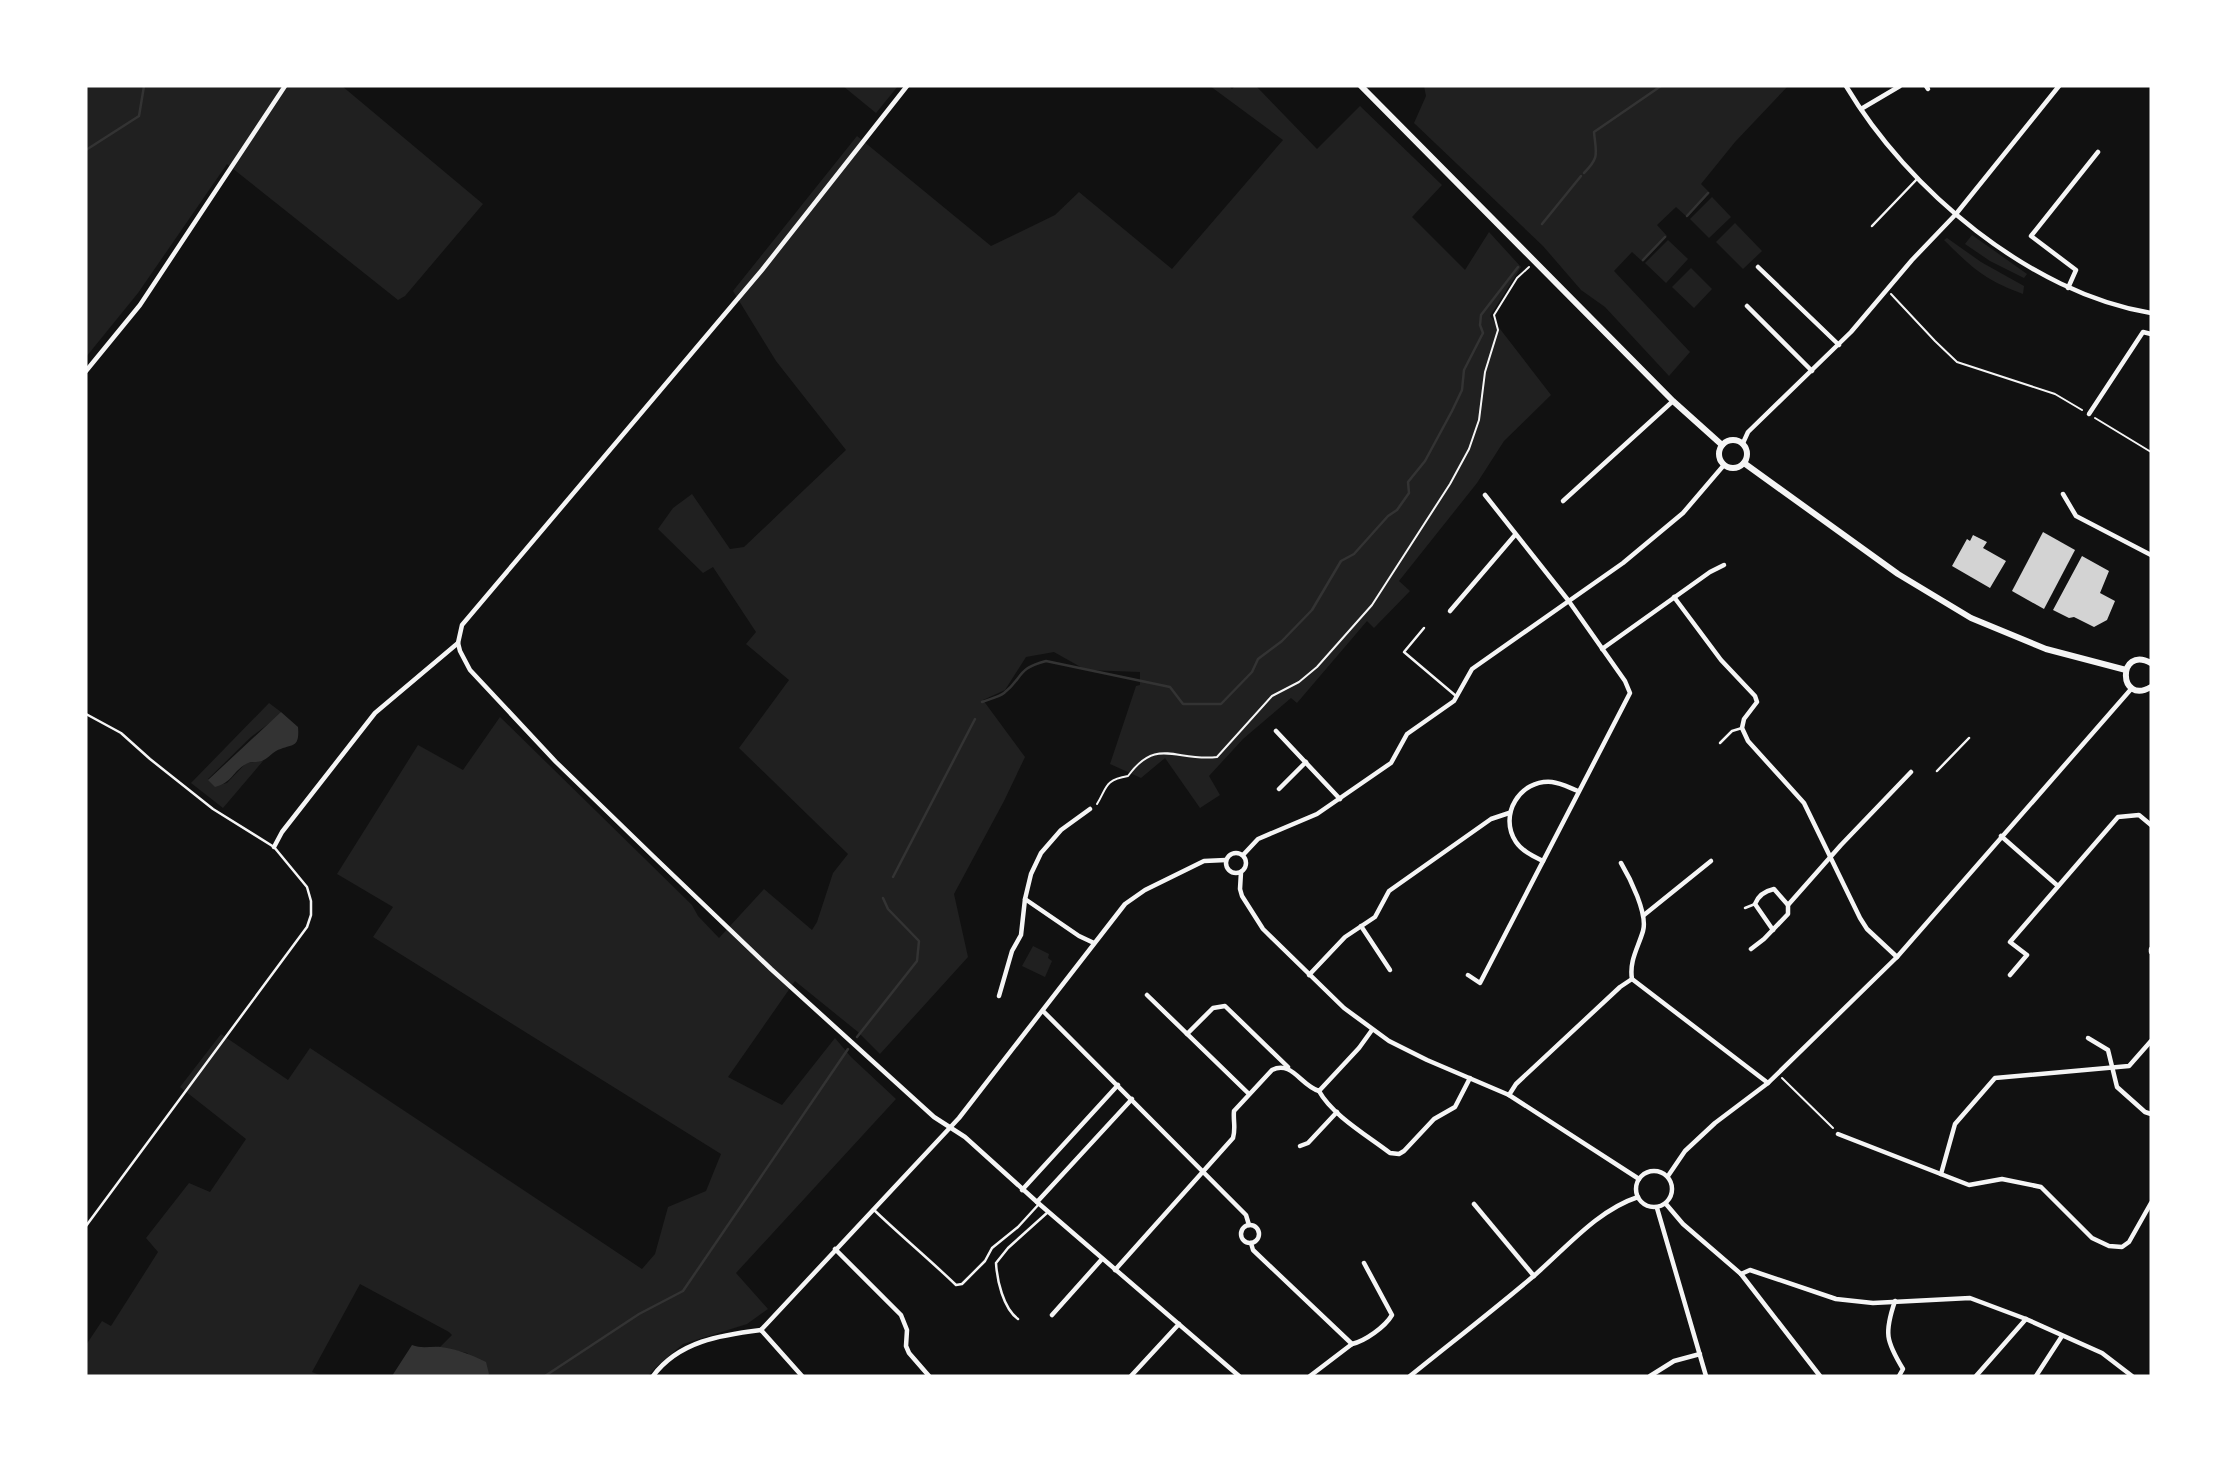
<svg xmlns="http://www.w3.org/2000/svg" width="2237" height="1462" font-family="'DejaVu Sans',sans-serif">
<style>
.green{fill:#202020}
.water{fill:#333}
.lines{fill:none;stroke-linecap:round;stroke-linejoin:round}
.stream{stroke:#333;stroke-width:2.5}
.building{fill:#d3d3d3}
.path{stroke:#f5f5f5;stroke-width:2}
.service{stroke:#f5f5f5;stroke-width:2.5}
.minor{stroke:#f5f5f5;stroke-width:4.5}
.tertiary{stroke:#f5f5f5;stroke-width:6}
</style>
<rect width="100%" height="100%" fill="#111"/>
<g class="green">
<path d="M86,86H342L483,204L405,296L398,300L227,164L138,293L86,357Z"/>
<path d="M843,86H898L876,113Z"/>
<path d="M1210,86H1229L1232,89L1235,86H1256L1317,149L1360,106L1442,185L1412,217L1465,270L1489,232L1521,267L1490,316L1551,395L1504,441L1477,483L1399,581L1410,591L1374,628L1367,621L1297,703L1291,698L1243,739L1209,776L1220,795L1200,808L1165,758L1141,778L1110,764L1136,686L1140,685V672L1086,670L1054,652L1026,657L1005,690L983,700L1025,757L1004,801L954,894L968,957L880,1054L858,1032L795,981L728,1077L782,1105L835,1038L851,1057L896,1099L736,1273L768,1309L747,1324L683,1344L656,1367L648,1376H488L489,1374L467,1353L440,1347L452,1335L449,1332L360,1284L312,1372L322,1376H86V1345L102,1321L111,1326L158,1252L146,1238L189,1183L210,1192L246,1139L180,1087L221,1034L288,1080L310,1048L642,1269L655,1254L668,1207L706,1191L721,1154L373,937L393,907L337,874L418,745L463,770L500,717L692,905L698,916L719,938L764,889L812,930L817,922L833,873L848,854L739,748L789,680L746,644L756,632L713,567L703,573L658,529L673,508L692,494L730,549L744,547L846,450L776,361L733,291L857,136L991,246L1055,215L1079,192L1172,269L1283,140Z"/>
<path d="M1424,86H1788L1735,142L1701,184L1710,193L1687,217L1676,207L1657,225L1667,236L1643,262L1632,252L1614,271L1690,352L1669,376L1605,307L1581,290L1543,246L1414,123L1426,96Z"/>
<path d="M1712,197L1731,217L1709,238L1690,219Z"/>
<path d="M1735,223L1762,251L1743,269L1716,242Z"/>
<path d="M1972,235L2027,274L2024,278L1990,261L1965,244Z"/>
<path d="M1947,238L1981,262L2024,286L2023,294C1985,280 1972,268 1944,240Z"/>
<path d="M1668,240L1688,259L1666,283L1645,263Z"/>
<path d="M1691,268L1712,289L1694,308L1672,287Z"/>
<path d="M269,703L281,712L279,716L251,737L208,779L215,786L227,783L246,763L263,761L223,808L191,783Z"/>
<path d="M1033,946L1049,954L1048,958L1052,961L1045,977L1022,966Z"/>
</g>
<g class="water">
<path d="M281,712L298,727C300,750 291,743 276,751C271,754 267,759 262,761C257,763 250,761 246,764C232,772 233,782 215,787L208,780Z"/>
<path d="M412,1345C422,1349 430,1346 441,1347C457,1349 472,1355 486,1362L489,1374L488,1376H392Z"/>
</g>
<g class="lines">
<g class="stream">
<path d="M86,150L139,116L144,86"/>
<path d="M1584,173C1600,157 1596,154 1594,132L1661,86"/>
<path d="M1687,216L1708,193"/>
<path d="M1542,224L1581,176"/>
<path d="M1643,260L1665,237"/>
<path d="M982,702C989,699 999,697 1004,693C1024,677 1016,669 1046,661L1170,687L1183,704H1221L1252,672L1258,659L1282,641L1312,610L1341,561L1354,554L1388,516L1397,510L1409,493L1408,482L1425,461L1452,411L1462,390L1464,370L1483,333L1480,325L1481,315L1518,267"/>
<path d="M893,877L975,719"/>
<path d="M857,1037L917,961L919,941L888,909L883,898"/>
<path d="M545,1376L639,1314L683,1291L848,1049"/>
</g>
</g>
<g class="building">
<path d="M2043,532L2075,550L2044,609L2012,591Z"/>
<path d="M1973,535L1987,542L1983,548L2006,561L1990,588L1952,566L1967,539L1970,541Z"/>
<path d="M2082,556L2109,571L2100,593L2115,601L2107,620L2094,627L2074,617L2069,618L2053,610Z"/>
</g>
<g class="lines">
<g class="path">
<path d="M1891,294L1935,341L1957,362L2055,394L2082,410"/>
<path d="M2095,418L2151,452"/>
<path d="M1097,804C1107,788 1104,780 1128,776C1157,736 1176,762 1217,757L1272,696L1299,682L1317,667L1372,605L1450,484L1469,449L1479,420L1485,372L1498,330L1494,315L1517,278L1529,267"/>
<path d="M1782,1078L1833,1128"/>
</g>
<g class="service">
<path d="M1872,226L1918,178"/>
<path d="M1424,628L1404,652L1456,696"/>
<path d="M86,714L121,733L150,759L213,809L274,847L307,887L311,901V915L307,927L86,1226"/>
<path d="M1720,743L1732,731L1742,728"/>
<path d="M1937,771L1969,738"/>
<path d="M1745,908L1755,904"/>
<path d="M873,1209C900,1235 929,1259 956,1285L962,1284L985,1261L992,1248L1018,1227L1039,1204"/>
<path d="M1018,1319C1003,1308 997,1280 996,1263L1008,1248L1048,1212"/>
</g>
<g class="minor">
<path d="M907,86L762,270L462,625L458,643L460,651L470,670L556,762L653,856L771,969L934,1117L965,1137L1037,1202L1239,1376"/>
<path d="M1846,86C1908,190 2030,293 2151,313"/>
<path d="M1926,86L1928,89"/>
<path d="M1861,109L1900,86"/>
<path d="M1758,267L1839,345"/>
<path d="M2068,288L2076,270L2031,236L2098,152"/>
<path d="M1747,306L1812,371"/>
<path d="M86,371L140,305L285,86"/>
<path d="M2089,414L2143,332L2151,334"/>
<path d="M1743,443L1748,432L1851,332L1912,260L1956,214L2059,86"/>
<path d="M2063,494L2076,516L2151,555"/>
<path d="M1563,501L1673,401"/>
<path d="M1674,597L1721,660L1755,696L1757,702L1744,719L1742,728L1748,741L1804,803L1860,918L1867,929L1897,957"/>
<path d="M1450,611L1515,535"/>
<path d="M1602,649L1710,572L1724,565"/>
<path d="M1276,731L1340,799"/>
<path d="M1279,789L1306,762"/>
<path d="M2001,836L2058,886"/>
<path d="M274,847L282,832L375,713L458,643"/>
<circle cx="1236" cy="863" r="10"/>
<path d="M1243,855L1258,839L1317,814L1391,763L1407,734L1454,701L1472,669L1623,563L1683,513L1724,465"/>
<path d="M1543,861C1533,856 1522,851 1516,842C1498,815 1520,779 1552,782C1561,783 1570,788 1578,791"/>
<path d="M1621,863C1630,878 1648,914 1643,931C1638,948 1629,961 1632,979L1768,1083"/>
<path d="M1241,872L1240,889L1242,896L1263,929L1344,1008L1389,1041L1427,1060L1509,1095L1639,1179"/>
<path d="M1025,899L1079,936L1094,943"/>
<path d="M1644,915L1711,861"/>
<path d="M1361,926L1390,970"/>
<path d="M1773,930L1755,904C1758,896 1765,891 1774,889L1788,905"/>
<path d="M1751,949L1764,939L1788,914V905L1841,845L1911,772"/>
<path d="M2151,949V952"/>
<path d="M1309,975L1345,937L1375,917L1389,891L1491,819L1509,813"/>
<path d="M1468,975L1480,983L1630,693L1625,681L1568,600L1485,495"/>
<path d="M2010,975L2027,955L2010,942L2118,817L2139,815L2151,825"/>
<path d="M1147,995L1249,1094"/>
<path d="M999,996L1012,951L1021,935L1025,899L1031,874L1041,853L1061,830L1090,809"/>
<path d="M1043,1011L1246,1215L1249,1225"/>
<path d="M1187,1034L1213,1008L1225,1006L1288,1067"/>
<path d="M2088,1038L2108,1050L2117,1087L2145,1112L2151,1114"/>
<path d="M1319,1091C1332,1115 1368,1136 1390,1153L1399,1154L1404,1151L1434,1119L1455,1107L1470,1078"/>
<path d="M1509,1095L1516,1084L1620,987L1632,979"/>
<path d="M1838,1134L1969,1185L2002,1179L2041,1187L2092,1238L2109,1246L2122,1247L2129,1242L2151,1203"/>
<path d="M1300,1146L1308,1143L1337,1112"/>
<circle cx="1654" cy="1189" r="18"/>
<path d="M1941,1174L1955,1124L1995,1078L2129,1066L2151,1041"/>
<path d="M1668,1176L1685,1151L1715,1123L1768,1083L1897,957L2132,688"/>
<path d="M1022,1190L1118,1085"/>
<path d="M1037,1202L1132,1099"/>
<path d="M1474,1204L1534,1276"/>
<path d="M1666,1204L1683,1224L1741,1274L1820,1376"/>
<path d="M1657,1208L1706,1376"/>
<circle cx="1250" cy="1234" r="9"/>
<path d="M1251,1243L1253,1250L1352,1344"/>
<path d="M835,1249L901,1315L907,1330L906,1346L909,1353L929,1376"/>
<path d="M1115,1270L1233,1138C1236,1128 1233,1121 1234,1111L1272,1070C1292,1060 1301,1086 1319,1091L1359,1048L1372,1030"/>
<path d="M1741,1274L1750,1270L1836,1299L1873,1303L1970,1298L2026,1319L2102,1353L2132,1376"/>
<path d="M1895,1301C1884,1333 1886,1341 1903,1369L1899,1376"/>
<path d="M1052,1315L1102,1259"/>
<path d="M761,1330L959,1118L1125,904L1145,890L1204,861L1226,860"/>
<path d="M761,1330L802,1376"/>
<path d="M653,1376C679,1341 721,1335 761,1330"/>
<path d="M1131,1376L1179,1324"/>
<path d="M1310,1376L1352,1344C1365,1341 1385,1327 1392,1315L1364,1263"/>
<path d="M1410,1376C1452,1342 1495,1309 1536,1274C1567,1247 1598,1210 1638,1197"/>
<path d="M1650,1376L1674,1361L1700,1354"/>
<path d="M1976,1376L2026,1319"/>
<path d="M2036,1376L2062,1336"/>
</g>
<g class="tertiary">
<path d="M1361,86L1673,401L1722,445"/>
<circle cx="1733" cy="454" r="14"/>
<path d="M1744,463L1898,574L1971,618L2046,649L2126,670"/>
<path d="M2151,663C2117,645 2118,706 2151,687"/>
</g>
</g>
<rect width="2237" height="1462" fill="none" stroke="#ffffff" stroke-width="175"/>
</svg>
